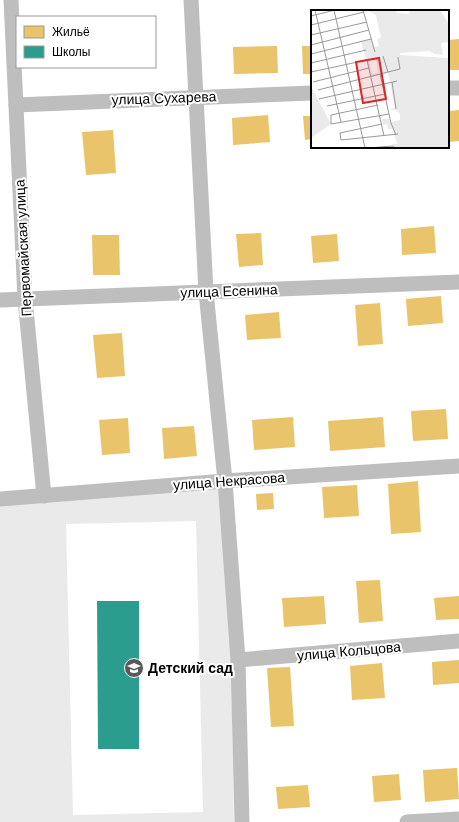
<svg xmlns="http://www.w3.org/2000/svg" width="459" height="822" font-family="Helvetica,sans-serif">
<style>
.green{fill:#eaeaea;fill-rule:evenodd}
.homes{fill:#e9c46a}
.schools{fill:#2a9d8f}
.lines{fill:none;stroke-linecap:round;stroke-linejoin:round}
.minor{stroke:#bebebe;stroke-width:15}
.labels{text-anchor:middle;dominant-baseline:central;stroke-width:4;stroke-linejoin:round;paint-order:stroke}
.street-label{font-size:14px;fill:#000;stroke:#fff}
.poi-label{font-size:14px;font-weight:bold;fill:#000;stroke:#fff;text-anchor:start}
.inset-road{fill:none;stroke:#999;stroke-width:1}
.view{fill:#d62828;fill-opacity:0.15;stroke:#d62828;stroke-width:2}
.inset-edge{fill:none;stroke:#000;stroke-width:2}
</style>
<rect width="100%" height="100%" fill="#fff"/>
<path class="green" d="M220,480L231,661L234,822H0V495ZM196,521L203,812L73,815L66,524Z"/>
<g class="homes">
<path d="M459,39V70H448V40Z"/>
<path d="M277,46L278,73L234,74L233,47Z"/>
<path d="M302,46H312V74H303Z"/>
<path d="M459,110V141L448,142V111Z"/>
<path d="M268,115L270,142L233,145L232,118Z"/>
<path d="M303,116H312V139L305,140Z"/>
<path d="M113,130L116,173L86,175L82,132Z"/>
<path d="M434,226L436,253L402,255L401,229Z"/>
<path d="M261,233L263,265L239,267L236,234Z"/>
<path d="M337,234L339,261L313,263L311,236Z"/>
<path d="M92,235H119L120,275H93Z"/>
<path d="M441,296L443,323L408,326L406,299Z"/>
<path d="M380,303L383,344L358,346L355,305Z"/>
<path d="M279,312L281,338L247,340L245,315Z"/>
<path d="M122,333L125,376L97,378L93,335Z"/>
<path d="M446,409L448,439L413,441L411,411Z"/>
<path d="M293,417L295,447L254,450L252,420Z"/>
<path d="M383,417L385,447L330,451L328,421Z"/>
<path d="M128,418L130,453L102,455L99,420Z"/>
<path d="M194,426L197,456L164,459L162,428Z"/>
<path d="M418,481L421,532L391,534L388,484Z"/>
<path d="M357,485L359,516L324,518L322,487Z"/>
<path d="M273,493L274,509L257,510L256,494Z"/>
<path d="M380,580L383,621L359,623L356,581Z"/>
<path d="M324,596L326,624L284,627L282,598Z"/>
<path d="M459,596V619L436,620L434,598Z"/>
<path d="M459,660V683L433,685L432,662Z"/>
<path d="M382,663L385,698L352,700L350,666Z"/>
<path d="M290,667L294,726L271,727L267,668Z"/>
<path d="M457,768L459,799L425,802L423,770Z"/>
<path d="M399,774L401,800L374,802L372,776Z"/>
<path d="M308,785L310,807L278,809L276,787Z"/>
</g>
<path class="schools" d="M97,601H139V749H98Z"/>
<g class="lines">
<g class="minor">
<path d="M11,0L25,299L44,496"/>
<path d="M191,0L206,292L225,481L238,660L242,822"/>
<path d="M448,88H459"/>
<path d="M16,105L312,93"/>
<path d="M0,300L459,282"/>
<path d="M0,499L225,481L459,466"/>
<path d="M238,660L459,641"/>
<path d="M407,822L459,819"/>
</g>
</g>
<defs>
<g id="school-disc" transform="scale(1)"><circle r="9.5" fill="#595959" stroke="#fff"/><path d="M0-5L7-2L0 1L-7-2ZM-4 1L0 2.5L4 1V4Q0 6-4 4Z" fill="#fff"/></g>
</defs>
<g fill-rule="evenodd">
<use href="#school-disc" x="134" y="668"/>
</g>
<g class="labels">
<g class="street-label">
<text transform="translate(164 98) rotate(-2)">улица Сухарева</text>
<text transform="translate(23 248) rotate(-93)">Первомайская улица</text>
<text transform="translate(229 291) rotate(-2)">улица Есенина</text>
<text transform="translate(229 481) rotate(-4)">улица Некрасова</text>
<text transform="translate(349 651) rotate(-5)">улица Кольцова</text>
</g>
<g class="poi-label">
<text x="148" y="668">Детский сад</text>
</g>
</g>
<g transform="translate(311 10)">
<rect width="138" height="138" fill="#fff"/>
<path d="M56,0H86L85,3L98,4L99,0H129L138,14V32L130,33L132,45L123,44L119,41L89,43V45L138,48V138H84L81,134H86L82,119H77L76,114L72,115L71,109H78L80,112L89,110V104L85,100H78L84,98L77,63L60,67L50,32L60,29L63,37L68,36L66,29L70,28L65,5ZM65,49L67,63L61,64L58,50ZM0,76L20,114L0,128Z" fill="#eaeaea" fill-rule="evenodd"/>
<path class="inset-road" d="M4,0L30,112M23,0L54,138M52,0L64,42M0,6L24,0M0,15L53,2M0,25L56,12M0,35L58,20M0,44L60,29M72,46L77,62L89,59L87,47M0,53L55,40M0,62L56,50L73,126M69,64L80,113L85,125M2,72L58,58M81,72L85,99M7,80L77,62M8,89L86,71M67,95L20,105V114L78,104M16,96L74,84M71,114L29,123L30,130L87,124M57,138L82,136L84,138"/>
<path class="view" d="M68,48L75,89L52,93L45,52Z"/>
<rect width="138" height="138" class="inset-edge"/>
</g>
<rect x="16" y="16" width="140" height="52" fill="#ffffff" stroke="#999999"/>
<rect x="24" y="26" width="20" height="12" fill="#e9c46a" stroke="#999999"/>
<text x="52" y="36" font-size="12" fill="#000000">Жильё</text>
<rect x="24" y="46" width="20" height="12" fill="#2a9d8f" stroke="#999999"/>
<text x="52" y="56" font-size="12" fill="#000000">Школы</text>
</svg>
